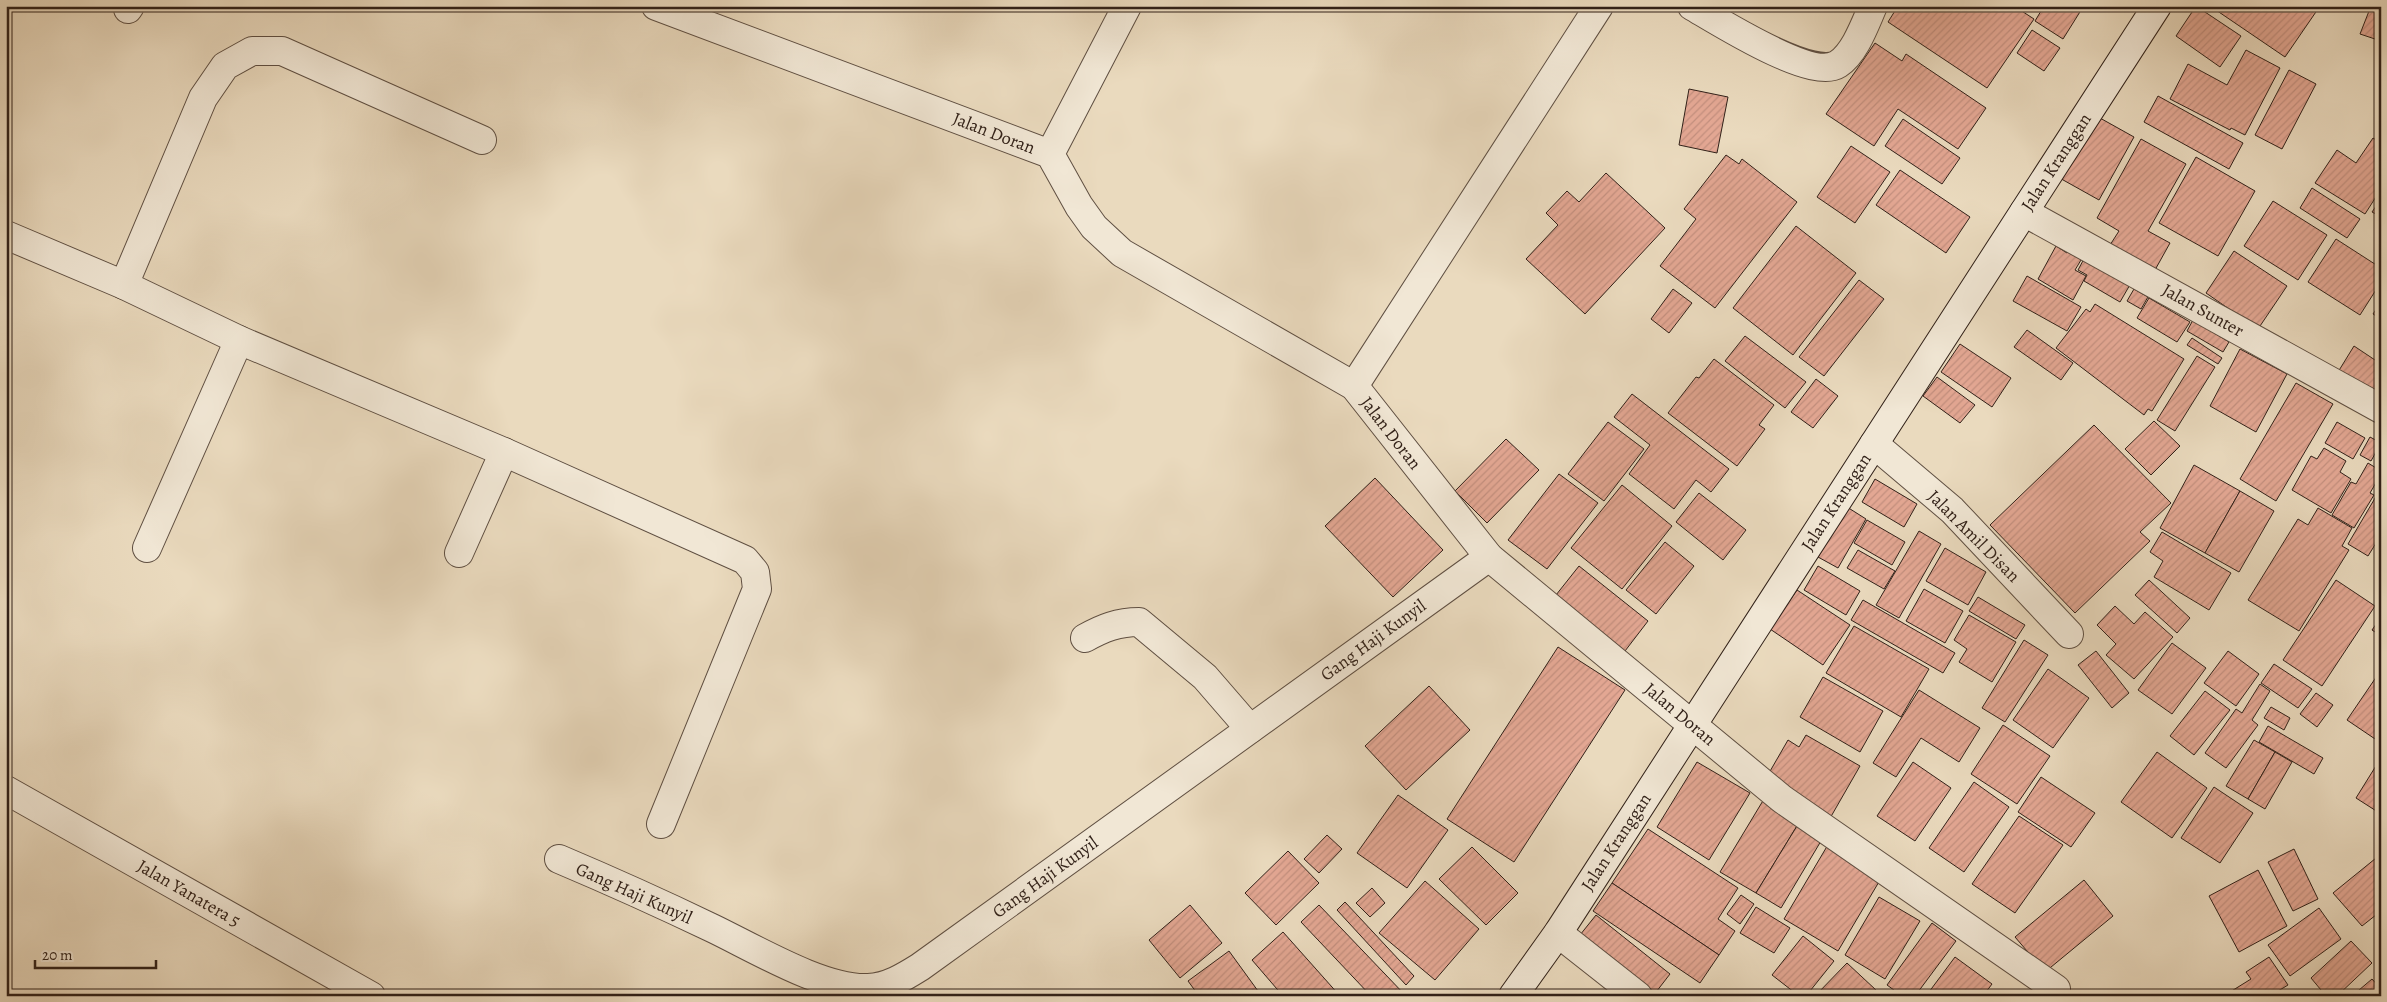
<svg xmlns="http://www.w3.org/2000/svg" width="2387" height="1002" font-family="Alegreya,serif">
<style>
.building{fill:url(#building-hatch);stroke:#312119}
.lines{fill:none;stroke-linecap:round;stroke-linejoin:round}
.minor-casing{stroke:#5f4f42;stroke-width:30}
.tertiary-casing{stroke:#5f4f42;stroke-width:30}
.secondary-casing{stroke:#312119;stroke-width:30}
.minor{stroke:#f1e7d5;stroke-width:28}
.tertiary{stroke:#f1e7d5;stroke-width:28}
.secondary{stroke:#f1e7d5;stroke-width:28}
.labels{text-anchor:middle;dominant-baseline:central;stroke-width:4.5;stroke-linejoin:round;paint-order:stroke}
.street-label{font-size:18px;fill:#312119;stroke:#f1e7d5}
</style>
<defs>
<pattern id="building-hatch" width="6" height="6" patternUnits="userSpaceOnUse" patternTransform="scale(1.25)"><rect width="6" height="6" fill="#e3a793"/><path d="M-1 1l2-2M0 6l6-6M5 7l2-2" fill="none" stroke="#c38f7e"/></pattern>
</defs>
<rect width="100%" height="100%" fill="#eadabe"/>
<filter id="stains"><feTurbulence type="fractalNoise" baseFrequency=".004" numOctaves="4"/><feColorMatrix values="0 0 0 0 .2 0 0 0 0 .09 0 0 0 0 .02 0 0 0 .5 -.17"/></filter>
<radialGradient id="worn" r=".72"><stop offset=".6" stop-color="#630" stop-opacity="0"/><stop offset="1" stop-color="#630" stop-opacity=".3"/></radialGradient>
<g class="building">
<path d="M1898,6H2014L2034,19L1987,88L1888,22Z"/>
<path d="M2044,6H2082L2083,7L2063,39L2035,21Z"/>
<path d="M2196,6L2241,36L2220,67L2176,36Z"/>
<path d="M2210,6H2320L2285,57Z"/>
<path d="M2371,6H2381V41L2360,34Z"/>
<path d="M2032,30L2060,48L2044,71L2017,53Z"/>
<path d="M1875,43L1902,61L1906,54L1986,108L1958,149L1898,109L1874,146L1826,114Z"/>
<path d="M2246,50L2280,68L2245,135L2231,128L2230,130L2170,99L2188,64L2227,85Z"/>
<path d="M2289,70L2316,84L2282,149L2255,135Z"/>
<path d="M1689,89L1728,97L1717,153L1679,145Z"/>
<path d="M2158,96L2243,143L2229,169L2144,122Z"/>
<path d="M2091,113L2134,137L2099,200L2056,176Z"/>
<path d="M1903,119L1960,158L1942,184L1885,146Z"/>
<path d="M2373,138L2381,143V189L2365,214L2315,183L2337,150L2356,163Z"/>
<path d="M2141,139L2186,164L2148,231L2170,243L2155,270L2110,245L2119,231L2097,218Z"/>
<path d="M1851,146L1890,172L1855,223L1817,197Z"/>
<path d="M1726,155L1739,164L1742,159L1797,202L1715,308L1660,266L1696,219L1684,209Z"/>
<path d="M2196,157L2255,191L2218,256L2159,223Z"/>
<path d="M1900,170L1970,217L1946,253L1876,205Z"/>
<path d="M1606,173L1665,228L1585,314L1526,259L1558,225L1546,213L1567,191L1579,202Z"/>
<path d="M2312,188L2360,219L2347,238L2300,208Z"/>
<path d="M2381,199V217L2372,212Z"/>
<path d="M2273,201L2327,235L2298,280L2244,246Z"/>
<path d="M1796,226L1856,273L1793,355L1733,308Z"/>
<path d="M2336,239L2381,268V282L2360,315L2308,282Z"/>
<path d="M2056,246L2067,253L2070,247L2084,255L2075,270L2086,276L2073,300L2038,279Z"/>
<path d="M2234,251L2287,286L2258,329L2206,293Z"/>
<path d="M2085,257L2131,283L2120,302L2084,281L2087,275L2078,270Z"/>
<path d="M2027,276L2081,307L2067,331L2013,301Z"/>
<path d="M1859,280L1884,299L1824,376L1799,357Z"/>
<path d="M1673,289L1692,303L1669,333L1651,319Z"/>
<path d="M2134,289L2148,297L2141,309L2127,301Z"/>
<path d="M2149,298L2190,322L2177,342L2137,318Z"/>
<path d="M2381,302V319L2373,314Z"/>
<path d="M2095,304L2184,359L2152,411L2148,409L2144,415L2056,348L2086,309L2090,312Z"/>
<path d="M2193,320L2229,342L2223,352L2187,331Z"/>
<path d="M2027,330L2073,363L2061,380L2014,347Z"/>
<path d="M1745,336L1806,382L1785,408L1725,361Z"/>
<path d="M2192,338L2222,358L2218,364L2187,345Z"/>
<path d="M1960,344L2011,378L1992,407L1941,372Z"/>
<path d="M2354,346L2381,364V381L2372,394L2338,372Z"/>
<path d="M2240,349L2287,374L2256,432L2210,406Z"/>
<path d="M2197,356L2215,367L2175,431L2157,420Z"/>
<path d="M1714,359L1774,405L1759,425L1765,429L1737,466L1668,413L1696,377L1699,378Z"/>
<path d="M1937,377L1975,405L1960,423L1923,396Z"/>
<path d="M1816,379L1838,396L1813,428L1791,412Z"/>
<path d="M2296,383L2333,404L2276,501L2240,479Z"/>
<path d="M1632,394L1729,469L1711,492L1696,480L1674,509L1629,474L1650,445L1614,417Z"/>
<path d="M2154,421L2180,446L2151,475L2125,449Z"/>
<path d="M1608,422L1644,449L1604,501L1568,474Z"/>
<path d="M2337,422L2365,438L2353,459L2325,443Z"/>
<path d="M2094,425L2171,503L2140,532L2150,541L2075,613L1990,525Z"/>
<path d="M2370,437L2381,443L2371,461L2360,455Z"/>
<path d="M1506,439L1539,470L1487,523L1455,491Z"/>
<path d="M2324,448L2346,461L2340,472L2351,479L2331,513L2292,490L2311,456L2317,459Z"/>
<path d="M2368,463L2381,471V474L2370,493L2374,495L2354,528L2332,515L2351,482L2356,484Z"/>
<path d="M2194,465L2240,491L2205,553L2160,528Z"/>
<path d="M1559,474L1598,503L1547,569L1508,540Z"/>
<path d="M1375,478L1443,550L1393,597L1325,526Z"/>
<path d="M1875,479L1917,504L1904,527L1862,502Z"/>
<path d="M1622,485L1672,526L1622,589L1571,548Z"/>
<path d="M2381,488V535L2368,556L2348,544Z"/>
<path d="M2240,491L2274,511L2239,572L2205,553Z"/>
<path d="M1699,493L1746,530L1723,560L1676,522Z"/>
<path d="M1847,507L1866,519L1838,568L1818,557Z"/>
<path d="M2318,508L2352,528L2342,546L2349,550L2299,631L2248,600L2298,519L2308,525Z"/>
<path d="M1867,520L1905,542L1892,565L1854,543Z"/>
<path d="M1919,531L1941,544L1899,618L1876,605Z"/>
<path d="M2162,532L2231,573L2209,610L2154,577L2163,561L2150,552Z"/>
<path d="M1665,542L1694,566L1656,614L1626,590Z"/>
<path d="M1945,548L1986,572L1968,605L1926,581Z"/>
<path d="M1858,550L1895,571L1884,589L1847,568Z"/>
<path d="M1579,566L1648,621L1625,651L1556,595Z"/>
<path d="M1818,566L1860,591L1846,615L1804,590Z"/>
<path d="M2149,580L2190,618L2177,633L2135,595Z"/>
<path d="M2336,580L2375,606L2322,686L2283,660Z"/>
<path d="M1924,589L1963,611L1945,643L1906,621Z"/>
<path d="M1797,590L1850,625L1823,665L1770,629Z"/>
<path d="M1978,597L2025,625L2016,639L1969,611Z"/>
<path d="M1863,600L1955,653L1943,673L1851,620Z"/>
<path d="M2115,606L2134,624L2145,612L2173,637L2134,679L2106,655L2116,644L2097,625Z"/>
<path d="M1969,615L2016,642L1992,682L1959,662L1967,649L1954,640Z"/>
<path d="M2381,617V636L2372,630Z"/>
<path d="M1854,626L1929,669L1901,717L1826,673Z"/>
<path d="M2024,640L2048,655L2005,722L1982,708Z"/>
<path d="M2172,643L2206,668L2172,714L2138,690Z"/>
<path d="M1558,647L1625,690L1514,862L1447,819Z"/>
<path d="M2096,651L2129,693L2112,708L2078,665Z"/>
<path d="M2228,651L2259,674L2236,706L2204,683Z"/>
<path d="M2274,664L2312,689L2298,708L2261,683Z"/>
<path d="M2048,669L2089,698L2053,748L2013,720Z"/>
<path d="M2381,670V743L2347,720Z"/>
<path d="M1823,677L1883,711L1860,752L1800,717Z"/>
<path d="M2260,684L2270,691L2252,720L2258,725L2226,768L2205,753L2236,709L2242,713Z"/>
<path d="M1429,686L1470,730L1406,790L1365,746Z"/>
<path d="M1919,690L1980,728L1959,762L1921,738L1896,777L1873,763Z"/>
<path d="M2205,691L2230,710L2194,755L2170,736Z"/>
<path d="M2316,693L2333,705L2317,727L2300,714Z"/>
<path d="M2271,707L2290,718L2284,730L2264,718Z"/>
<path d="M2003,725L2050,756L2017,804L1971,774Z"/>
<path d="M2268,726L2323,758L2314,774L2259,742Z"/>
<path d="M1806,735L1860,766L1829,820L1775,789L1780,779L1769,773L1788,740L1799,747Z"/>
<path d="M2254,740L2275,752L2248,799L2226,786Z"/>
<path d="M2157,752L2207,788L2172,838L2121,802Z"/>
<path d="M2275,752L2292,762L2265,809L2248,799Z"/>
<path d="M2379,761L2381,762V814L2356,798Z"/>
<path d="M1697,762L1750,793L1709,860L1657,827Z"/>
<path d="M1913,762L1951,788L1915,841L1877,816Z"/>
<path d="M2041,777L2095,813L2071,847L2018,812Z"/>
<path d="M1974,782L2009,807L1964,872L1929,848Z"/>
<path d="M2214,787L2253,813L2220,863L2181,838Z"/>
<path d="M1398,795L1448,830L1407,888L1357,853Z"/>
<path d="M1764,799L1800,821L1756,893L1720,872Z"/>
<path d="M2019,816L2063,845L2015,913L1972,884Z"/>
<path d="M1800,821L1824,836L1781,908L1756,893Z"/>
<path d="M1648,829L1738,888L1718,919L1735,931L1719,955L1612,883Z"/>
<path d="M1327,835L1342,849L1319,873L1304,859Z"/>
<path d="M1829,843L1883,875L1838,951L1784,919Z"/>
<path d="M1472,847L1518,893L1486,925L1439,879Z"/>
<path d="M2294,849L2318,899L2293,911L2268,862Z"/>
<path d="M1288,851L1319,883L1276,925L1245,893Z"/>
<path d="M2381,854V911L2362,926L2333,893Z"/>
<path d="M2258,870L2287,926L2239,952L2209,896Z"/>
<path d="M2084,880L2113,916L2045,972L2015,937Z"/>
<path d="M1425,881L1479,929L1435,980L1379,933Z"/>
<path d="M1612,883L1719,955L1700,983L1593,911Z"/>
<path d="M1372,888L1385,903L1370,917L1356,903Z"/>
<path d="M1741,895L1754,904L1740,924L1727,914Z"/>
<path d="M1879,897L1920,921L1885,979L1845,955Z"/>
<path d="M1345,902L1414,976L1406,985L1337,910Z"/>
<path d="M1190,905L1222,943L1180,978L1149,940Z"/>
<path d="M1319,905L1406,996H1371L1301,922Z"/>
<path d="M1756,907L1790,928L1774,953L1740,933Z"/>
<path d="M2319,908L2341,939L2290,976L2268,945Z"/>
<path d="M1596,915L1670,974L1653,996H1646L1576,940Z"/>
<path d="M1932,923L1956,941L1915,996H1902L1887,985Z"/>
<path d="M1283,932L1340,996H1283L1252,960Z"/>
<path d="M1803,936L1834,961L1806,996H1799L1772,975Z"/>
<path d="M2351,941L2372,963L2337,996H2326L2311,978Z"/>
<path d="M1229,951L1258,991L1251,996H1199L1188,981Z"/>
<path d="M1955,957L1992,984L1983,996H1926Z"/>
<path d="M2269,957L2288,985L2270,996H2232L2230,992L2251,979L2246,972Z"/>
<path d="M1847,963L1876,990L1871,996H1815Z"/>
<path d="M2372,979L2381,989V996H2352Z"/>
<path d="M2017,991L2023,996H2012Z"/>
</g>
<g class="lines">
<g class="minor-casing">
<g id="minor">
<path d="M656,6L1050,154L1079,206L1094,227L1122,253L1354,386L1489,557L1782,799L2056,989"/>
<path d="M1692,6C1718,21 1812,81 1838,64C1855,53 1865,24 1873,6"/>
<path d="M128,9L130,6"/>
<path d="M1050,154L1127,6"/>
<path d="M6,235L124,285L239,340L504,452L745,560L755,572L757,589L661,824"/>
<path d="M124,285L203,98L225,66L252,51H282L482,140"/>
<path d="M1354,386L1599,6"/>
<path d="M1874,444L1952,510L2069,634"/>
<path d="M147,548L239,340"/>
<path d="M459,553L504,452"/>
<path d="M1085,638C1103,628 1118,622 1139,622L1205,677L1250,729"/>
<path d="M6,790L371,996"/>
<path d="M559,859C611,881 662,904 712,928C754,948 823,990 868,988C888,987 904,977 920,967L1489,557"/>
<path d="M1558,933L1638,996"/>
</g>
</g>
<g class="tertiary-casing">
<path id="tertiary" d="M2024,212L2381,409"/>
</g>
<g class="secondary-casing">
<path id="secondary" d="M1513,996L1558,933L2157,6"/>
</g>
<use href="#minor" class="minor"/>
<use href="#tertiary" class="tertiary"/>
<use href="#secondary" class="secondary"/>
</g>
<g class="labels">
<g class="street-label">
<text transform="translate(994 133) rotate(21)">Jalan Doran</text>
<text transform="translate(2056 162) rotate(-57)">Jalan Kranggan</text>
<text transform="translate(2203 310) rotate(29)">Jalan Sunter</text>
<text transform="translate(1391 433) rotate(52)">Jalan Doran</text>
<text transform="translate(1836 502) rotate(-57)">Jalan Kranggan</text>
<text transform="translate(1974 536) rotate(45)">Jalan Amil Disan</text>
<text transform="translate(1373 640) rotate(-36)">Gang Haji Kunyil</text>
<text transform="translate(1680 714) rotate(40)">Jalan Doran</text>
<text transform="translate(1616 842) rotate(-57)">Jalan Kranggan</text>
<text transform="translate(1045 877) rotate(-36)">Gang Haji Kunyil</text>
<text transform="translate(189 893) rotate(30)">Jalan Yanatera 5</text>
<text transform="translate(634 893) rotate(24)">Gang Haji Kunyil</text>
</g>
</g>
<rect width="2387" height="1002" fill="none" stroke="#eadabe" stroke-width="25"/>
<rect x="8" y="8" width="2372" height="987" fill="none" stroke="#312119" stroke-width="2.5"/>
<rect x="12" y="12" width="2362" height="977" fill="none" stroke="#312119"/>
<path d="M35 960v8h121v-8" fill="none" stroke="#312119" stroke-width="2.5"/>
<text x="42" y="960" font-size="15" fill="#312119" stroke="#f1e7d5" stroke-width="4" paint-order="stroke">20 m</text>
<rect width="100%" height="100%" filter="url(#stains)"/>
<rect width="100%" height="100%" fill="url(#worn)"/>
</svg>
